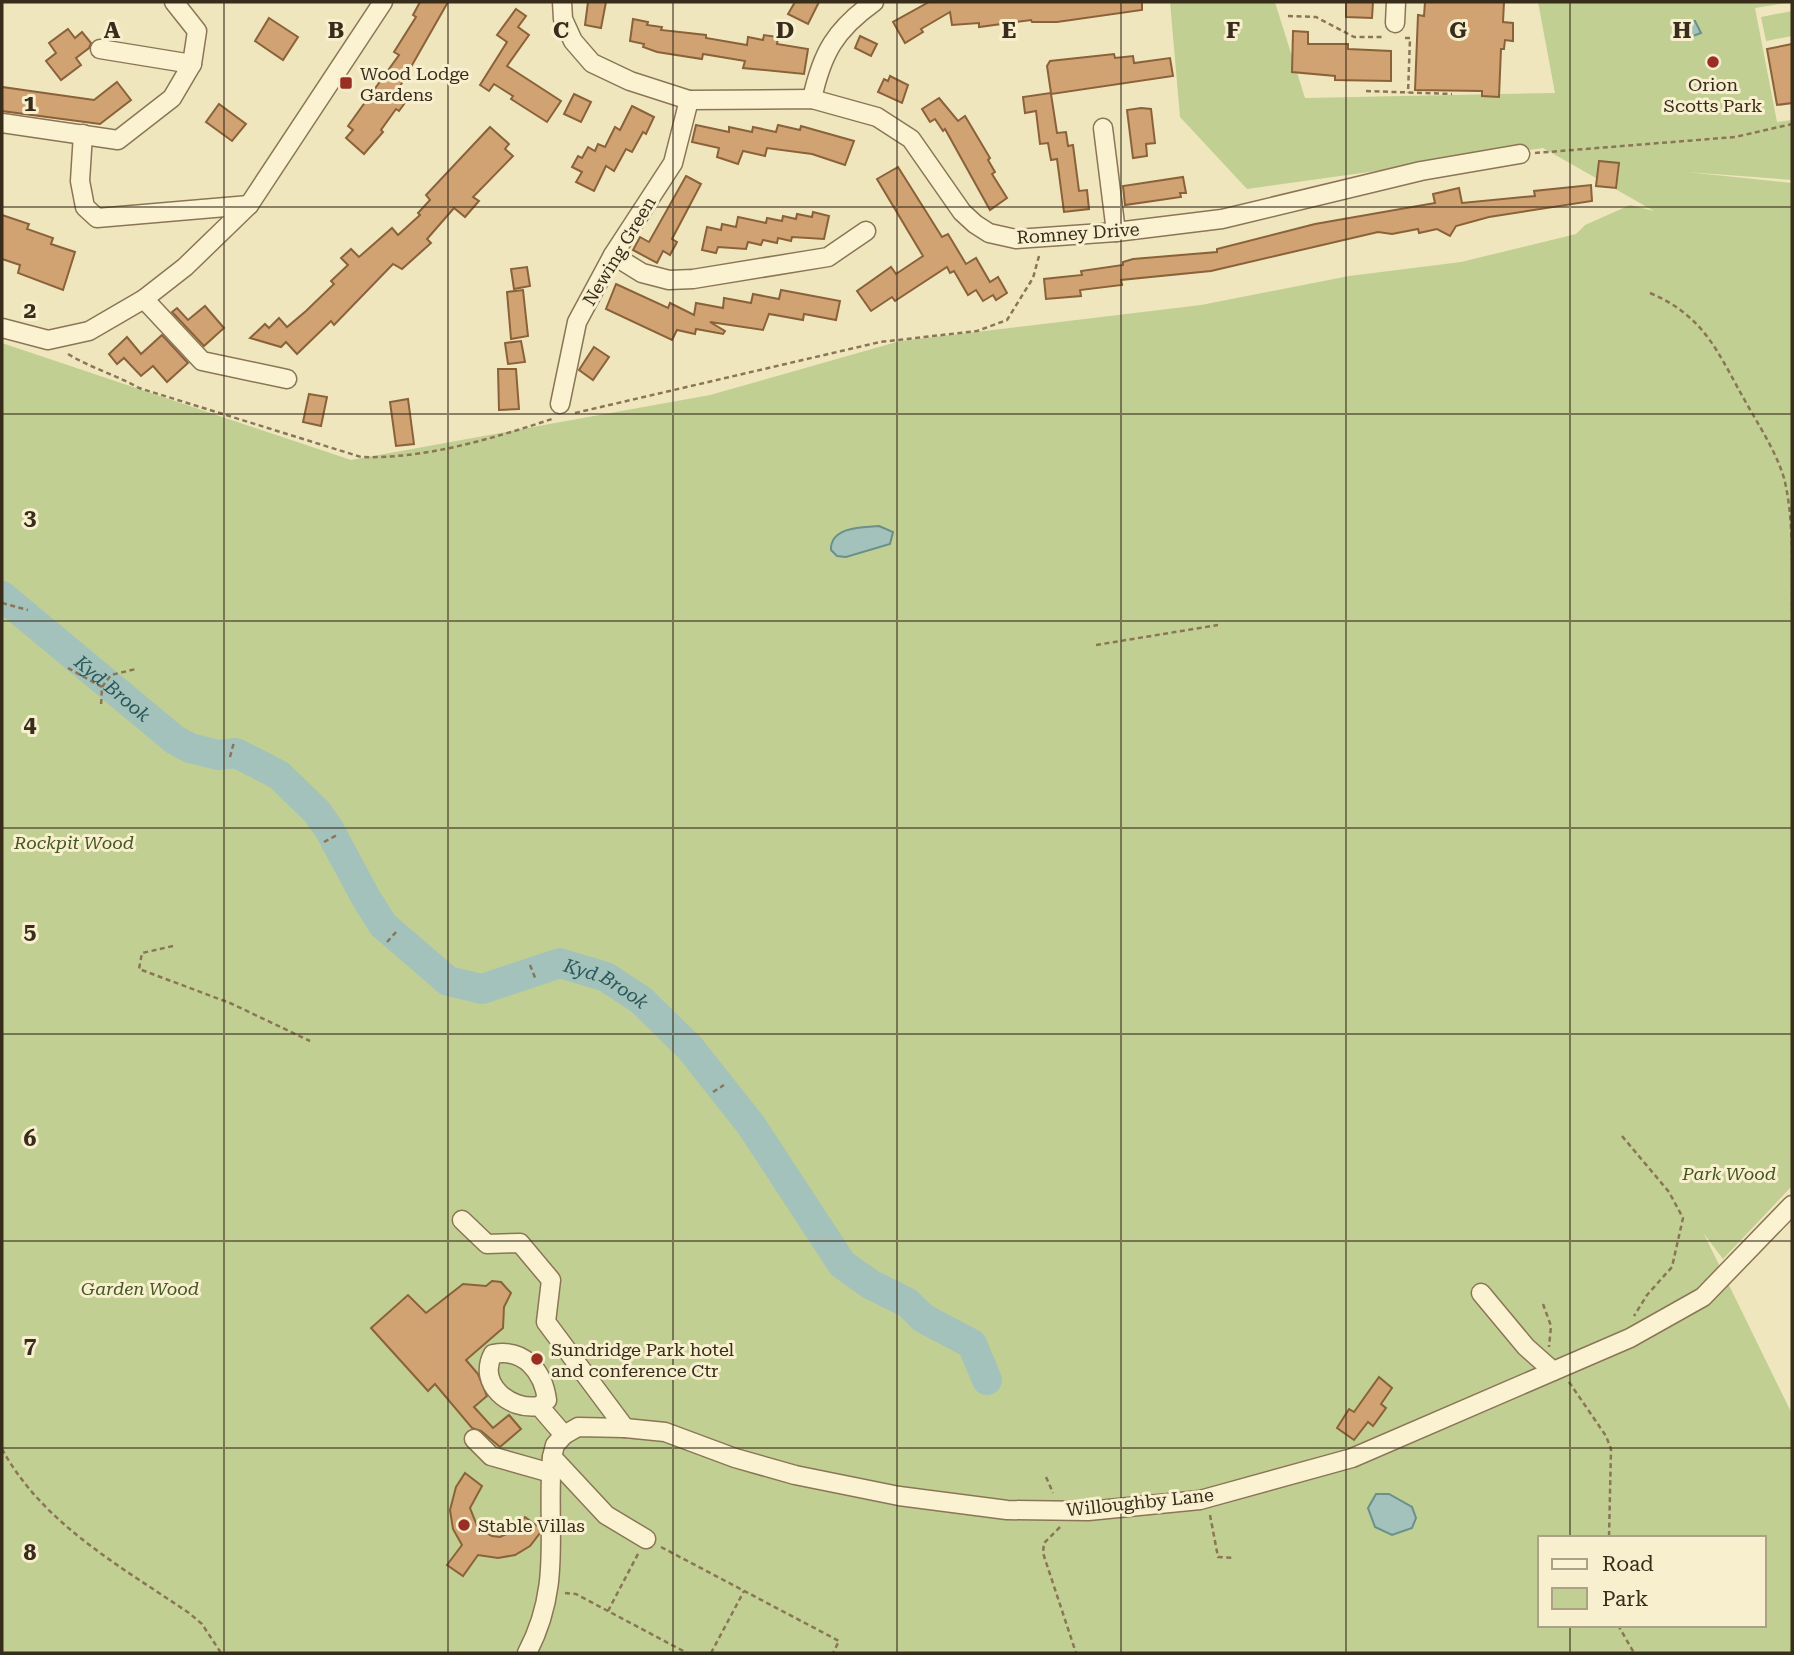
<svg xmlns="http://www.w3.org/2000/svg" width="1794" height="1655" font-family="'Roboto Serif',serif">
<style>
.green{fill:#c2cf92;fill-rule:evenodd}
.water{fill:#a2c2bb;stroke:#69908a;stroke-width:2}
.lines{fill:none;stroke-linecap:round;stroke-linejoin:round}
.river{stroke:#a2c2bb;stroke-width:30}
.building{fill:#d1a272;stroke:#8a623a;stroke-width:2}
.minor-casing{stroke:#8a7656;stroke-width:21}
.path{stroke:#8a7656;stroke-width:2.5;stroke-dasharray:5 3.5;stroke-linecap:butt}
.minor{stroke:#fbf2d2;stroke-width:18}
.grid{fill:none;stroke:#382c1b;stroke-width:2;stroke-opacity:0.55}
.poi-dot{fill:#9c2d22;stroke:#f7efce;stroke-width:2.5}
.labels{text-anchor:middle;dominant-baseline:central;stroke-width:6;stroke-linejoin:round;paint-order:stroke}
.poi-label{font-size:18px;fill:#382c1b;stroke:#f7efce;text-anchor:start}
.street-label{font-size:18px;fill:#382c1b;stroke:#f7efce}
.park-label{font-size:18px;font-style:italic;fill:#435621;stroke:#f7efce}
.water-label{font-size:19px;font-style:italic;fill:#2a5759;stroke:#f7efce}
.grid-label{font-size:23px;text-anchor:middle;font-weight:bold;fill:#382c1b;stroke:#f7efce;stroke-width:6;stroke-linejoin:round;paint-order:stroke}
</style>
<rect width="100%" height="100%" fill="#f0e6be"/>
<g class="green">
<path d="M1170,2H1275L1305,98L1555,93L1538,2H1792L1755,8L1777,122L1792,120V180L1687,172L1792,183V1186L1723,1259L1704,1234L1792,1414V1653H2V343L351,460L710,395L900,341L1201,305L1349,276L1461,262L1576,234L1585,225L1630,205L1654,211L1543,148L1247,189L1180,117ZM1540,1538H1764V1625H1540Z"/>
<path d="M1792,11V36L1766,41L1761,17Z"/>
</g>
<g class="water">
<path d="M1685,21H1695L1701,33L1688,38Z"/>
<path d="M879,526L893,532L890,544L846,557L837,556L831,550C830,527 862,527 879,526Z"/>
<path d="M1376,1494H1389L1412,1507L1416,1518L1412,1528L1392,1535L1375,1527L1368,1508Z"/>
</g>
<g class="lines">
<path class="river" id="s1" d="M2,596L175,740L190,748L218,755L236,753L279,775L317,812L329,829L366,898L383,925L448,981L482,989L560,963L606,977L641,1000L690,1048L751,1125L842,1264L870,1284L908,1303L923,1318L972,1344L987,1380"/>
</g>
<g class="building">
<path d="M420,2H448L399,88L410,96L399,111L396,109L381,130L383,132L364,154L346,138L353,130L348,126L399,55L394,52L416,17L413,15Z"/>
<path d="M588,2H606L601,28L585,25Z"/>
<path d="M795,2H819L808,24L788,14Z"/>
<path d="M929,2H1142V10L1057,22H1032L1031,20L979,27V23L952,25L950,12L921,29L923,32L905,43L893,22Z"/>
<path d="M1346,2H1373L1372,18L1346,17Z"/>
<path d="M1425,2H1504L1503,22L1513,23V41L1505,40L1504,49H1501L1499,97L1482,96V91L1415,90L1418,15L1424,16Z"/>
<path d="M516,9L526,16L518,27L529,35L507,66L561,101L547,122L511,99L513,96L494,84L489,91L480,85L507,42L497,35Z"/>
<path d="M269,18L298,37L283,60L255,41Z"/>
<path d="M633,19L648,22L647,25L662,27L661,30L706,35V38L747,45L748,37L763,40L764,35L778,37L777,44L808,49L804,74L743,68L745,61L703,54L702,59L657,52L643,47L644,44L630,41Z"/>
<path d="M68,29L75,38L82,32L91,43L89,48L76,58L81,65L61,80L46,61L56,53L49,43Z"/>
<path d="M1293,31L1308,32V44H1348V49L1391,51V81L1335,80V76L1292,72Z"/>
<path d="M860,36L877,44L871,56L855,48Z"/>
<path d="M1792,44V103L1777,105L1767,49Z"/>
<path d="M1114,54L1115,58L1133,56L1134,63L1170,58L1173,76L1051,94L1057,133L1066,132L1068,146L1073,145L1079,191L1087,190L1089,209L1064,212L1057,159L1051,160L1048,143L1040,144L1036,111L1025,113L1023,97L1051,93L1047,66L1050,61Z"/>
<path d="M890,76L908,85L902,103L878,92L884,79L888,81Z"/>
<path d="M117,82L131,100L100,124L2,111V87L94,100Z"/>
<path d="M574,94L591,102L581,122L564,114Z"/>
<path d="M939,98L958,121L965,116L990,158L988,160L995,172L992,174L1007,198L990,210L945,129L943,131L935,119L930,122L922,109Z"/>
<path d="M219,104L246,124L232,141L206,122Z"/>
<path d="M632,106L654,117L646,134L643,132L632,152L626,149L614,171L606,166L594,191L576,182L582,172L572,167L578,156L582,158L588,147L595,151L598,144L605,147L615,127L620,130Z"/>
<path d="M1141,108L1151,109L1155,143L1146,144L1147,156L1133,158L1127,110Z"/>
<path d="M696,125L729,132V127L752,132L753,127L776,132L778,125L800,130L801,126L854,141L845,165L812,154L767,148L765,156L743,151L738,164L717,157L719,148L692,142Z"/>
<path d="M490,127L509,144L505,149L513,156L473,197L479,201L465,217L454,208L427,239L431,243L402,269L393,264L334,325L331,321L297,354L286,342L281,347L250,338L265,324L269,328L279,318L287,327L306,311L334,284L331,281L348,265L341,258L351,249L359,257L392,228L398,235L420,215L418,213L430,200L426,195Z"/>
<path d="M1599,161L1619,163L1616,188L1596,186Z"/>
<path d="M898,167L942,237L948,234L966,264L976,258L990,282L998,277L1007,293L996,300L993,295L983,301L976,290L968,295L954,271L950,273L947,267L895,301L892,297L871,311L857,291L891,267L896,274L923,256L877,179Z"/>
<path d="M686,176L701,184L672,239L677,242L670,255L663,251L657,263L633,250L640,237L649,242Z"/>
<path d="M1183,177L1186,193H1180L1181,197L1125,205L1123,186Z"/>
<path d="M1591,185L1592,201L1489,217L1456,226L1450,236L1437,229L1419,233L1418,229L1392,234L1378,232L1211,271L1121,280L1122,285L1080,290L1081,296L1046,299L1044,279L1082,275L1081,271L1123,265V262L1133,259L1217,252V249L1315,224L1435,203L1433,194L1459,188L1462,203L1535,196L1534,191Z"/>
<path d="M813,212L829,216L824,239L792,237L791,241L778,238L777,243L763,240L761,245L748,242L746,249L718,247L716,253L702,250L707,227L721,230L722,224L736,227L738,217L766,223L767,218L782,221L783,216L796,219L797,214L812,217Z"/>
<path d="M2,215L29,224L27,229L53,238L51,244L75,252L63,290L18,273L20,265L2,259Z"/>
<path d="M527,267L530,286L514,289L511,269Z"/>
<path d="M616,284L668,308L670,303L694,315L696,303L723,308L724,298L751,303L753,294L779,299L781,290L840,301L836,320L804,314L803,320L769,314L763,330L710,322L725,331L723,334L696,329L695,334L677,330L672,340L606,309Z"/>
<path d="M523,290L528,336L511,339L507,292Z"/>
<path d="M205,306L224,328L204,346L172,312L177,308L188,320Z"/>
<path d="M162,335L188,363L167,382L153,366L141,376L124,358L117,364L109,354L127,337L141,354Z"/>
<path d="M521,341L525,362L508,364L505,343Z"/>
<path d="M594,347L609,357L593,380L579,370Z"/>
<path d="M498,369H516L519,409L499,410Z"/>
<path d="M309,394L327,397L321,426L303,422Z"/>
<path d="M408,399L414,444L396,446L390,402Z"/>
<path d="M492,1281L501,1282L511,1293L504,1307L503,1328L466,1360L478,1374L487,1396L474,1407L493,1428L509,1415L521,1429L500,1447L481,1431L472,1428L435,1384L428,1391L371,1328L408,1295L426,1313L463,1284L486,1286Z"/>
<path d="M1379,1377L1392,1388L1381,1404L1386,1408L1373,1426L1368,1422L1354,1440L1337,1428L1349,1409L1354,1412Z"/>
<path d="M465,1473L482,1486L470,1508L478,1528L492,1536L500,1537L515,1530L525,1517L539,1527L540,1533L530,1546L515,1555L498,1558L478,1555L463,1576L447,1565L462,1545L453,1529L450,1510L456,1487Z"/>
</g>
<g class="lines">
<g class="minor-casing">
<g id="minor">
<path d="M562,2L563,19L573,41L592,63L630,81L689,100L812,99L877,117L911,139L962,212L975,224L989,233L1016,239L1116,232L1222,219L1421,171L1520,154"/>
<path d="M1395,23L1396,2"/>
<path d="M100,49L192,64"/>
<path d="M812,99C822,53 835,30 874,2"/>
<path d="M2,123L118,140L172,98L192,64L197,31L174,2"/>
<path d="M1103,128L1116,232"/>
<path d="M83,134L80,181L85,207L97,218L249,205"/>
<path d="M613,255L642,273L669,280L693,279L828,257L866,231"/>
<path d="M144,299L202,361L287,379"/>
<path d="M2,328L48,340L89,331L144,299L185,267L249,205L383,2"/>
<path d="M560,404L577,322L613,255L673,163L689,100"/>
<path d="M462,1220L487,1244L520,1243L551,1280L546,1322L625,1428"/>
<path d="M1481,1293L1526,1347L1553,1371"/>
<path d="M539,1406L547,1400C543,1371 524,1348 493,1354C477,1384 510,1411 539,1406L564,1435"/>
<path d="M474,1439L491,1456L551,1473"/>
<path d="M552,1457L606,1515L646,1539"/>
<path d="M527,1653C563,1585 546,1529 552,1457L555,1445L564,1435L578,1427L625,1428L665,1432L735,1458L795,1475L899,1496L1007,1510L1088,1511L1200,1500L1352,1458L1630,1338L1703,1297L1792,1205"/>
</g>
</g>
<g class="path">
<path d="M1288,16L1316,17L1354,37H1385"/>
<path d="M1405,38H1410L1408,93"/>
<path d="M1366,91L1452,94"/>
<path d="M1535,153L1735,137L1792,124"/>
<path d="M1650,293C1707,317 1719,356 1748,406C1761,429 1776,452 1784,478C1794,518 1792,568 1792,611"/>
<path d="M68,354C91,368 116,375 139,388L361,457C425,459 491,439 552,419"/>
<path d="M575,413L880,342L977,331L1007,320L1033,278L1039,256"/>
<path d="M2,603L28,610"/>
<path d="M1096,645L1218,625"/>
<path d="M68,668L102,687L101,706"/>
<path d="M102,687L111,675L136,669"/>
<path d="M230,757L234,742"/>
<path d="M324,842L339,834"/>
<path d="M387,942L397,931"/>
<path d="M173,946L142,953L139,969L230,1003L310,1041"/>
<path d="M530,965L536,980"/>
<path d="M713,1092L724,1085"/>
<path d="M1622,1136L1669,1192L1683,1218L1672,1267L1647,1295L1634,1316"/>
<path d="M1543,1304L1551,1326L1549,1347"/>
<path d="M1569,1382L1606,1436L1611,1449L1609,1538"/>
<path d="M2,1449C43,1524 120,1566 189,1613L202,1624L221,1653"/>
<path d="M1046,1477L1053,1493"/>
<path d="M1210,1515L1218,1557L1234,1558"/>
<path d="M1060,1527L1044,1543L1043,1553L1076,1653"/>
<path d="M661,1547L839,1641L833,1653"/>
<path d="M565,1593L576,1594L687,1653"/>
<path d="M608,1611L639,1552"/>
<path d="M1618,1625L1634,1653"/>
<path d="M711,1653L744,1591"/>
</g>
<use href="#minor" class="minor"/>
</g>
<path class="grid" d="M224,2V1653M448,2V1653M673,2V1653M897,2V1653M1121,2V1653M1346,2V1653M1570,2V1538M2,207H1792M2,414H1792M2,621H1792M2,828H1792M2,1034H1792M2,1241H1792M2,1448H1792M1570,1625V1653"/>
<g class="poi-dot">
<circle cx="1713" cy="62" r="7"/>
<rect x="339" y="76" width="14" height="14" rx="3.5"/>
<circle cx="537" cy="1359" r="7"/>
<circle cx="464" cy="1525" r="7"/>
</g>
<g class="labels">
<g class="poi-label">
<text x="360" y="73">Wood Lodge<tspan x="360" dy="21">Gardens</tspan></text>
<text x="1713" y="84" text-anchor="middle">Orion<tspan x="1713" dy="21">Scotts Park</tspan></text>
<text x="551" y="1349">Sundridge Park hotel<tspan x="551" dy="21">and conference Ctr</tspan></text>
<text x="478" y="1525">Stable Villas</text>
</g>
<g class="street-label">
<text transform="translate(1078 233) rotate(-4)">Romney Drive</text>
<text transform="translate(619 251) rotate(-59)">Newing Green</text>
<text transform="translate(1140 1502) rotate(-6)">Willoughby Lane</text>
</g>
<g class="park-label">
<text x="74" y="842">Rockpit Wood</text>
<text x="1729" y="1173">Park Wood</text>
<text x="140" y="1288">Garden Wood</text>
</g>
<g class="water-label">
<text stroke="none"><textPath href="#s1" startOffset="144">Kyd Brook</textPath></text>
<text stroke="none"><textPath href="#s1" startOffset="775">Kyd Brook</textPath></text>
</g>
</g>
<g class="grid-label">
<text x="112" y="38">A</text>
<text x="336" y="38">B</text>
<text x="561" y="38">C</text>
<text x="785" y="38">D</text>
<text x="1009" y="38">E</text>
<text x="1233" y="38">F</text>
<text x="1458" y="38">G</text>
<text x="1682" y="38">H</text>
<text x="30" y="111">1</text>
<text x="30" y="318">2</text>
<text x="30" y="525">3</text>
<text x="30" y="732">4</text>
<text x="30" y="939">5</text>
<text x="30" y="1146">6</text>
<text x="30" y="1353">7</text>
<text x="30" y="1560">8</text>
</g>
<rect width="1794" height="1655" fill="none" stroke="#382c1b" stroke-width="7"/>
<rect x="1538" y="1536" width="228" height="91" fill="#f7efce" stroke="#aba186" stroke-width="2"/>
<rect x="1552" y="1559" width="35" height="10" fill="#fbf2d2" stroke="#aba186" stroke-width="2"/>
<text x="1602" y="1571" font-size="21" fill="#382c1b">Road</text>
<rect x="1552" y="1588" width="35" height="21" fill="#c2cf92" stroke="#aba186" stroke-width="2"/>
<text x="1602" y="1606" font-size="21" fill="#382c1b">Park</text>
</svg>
